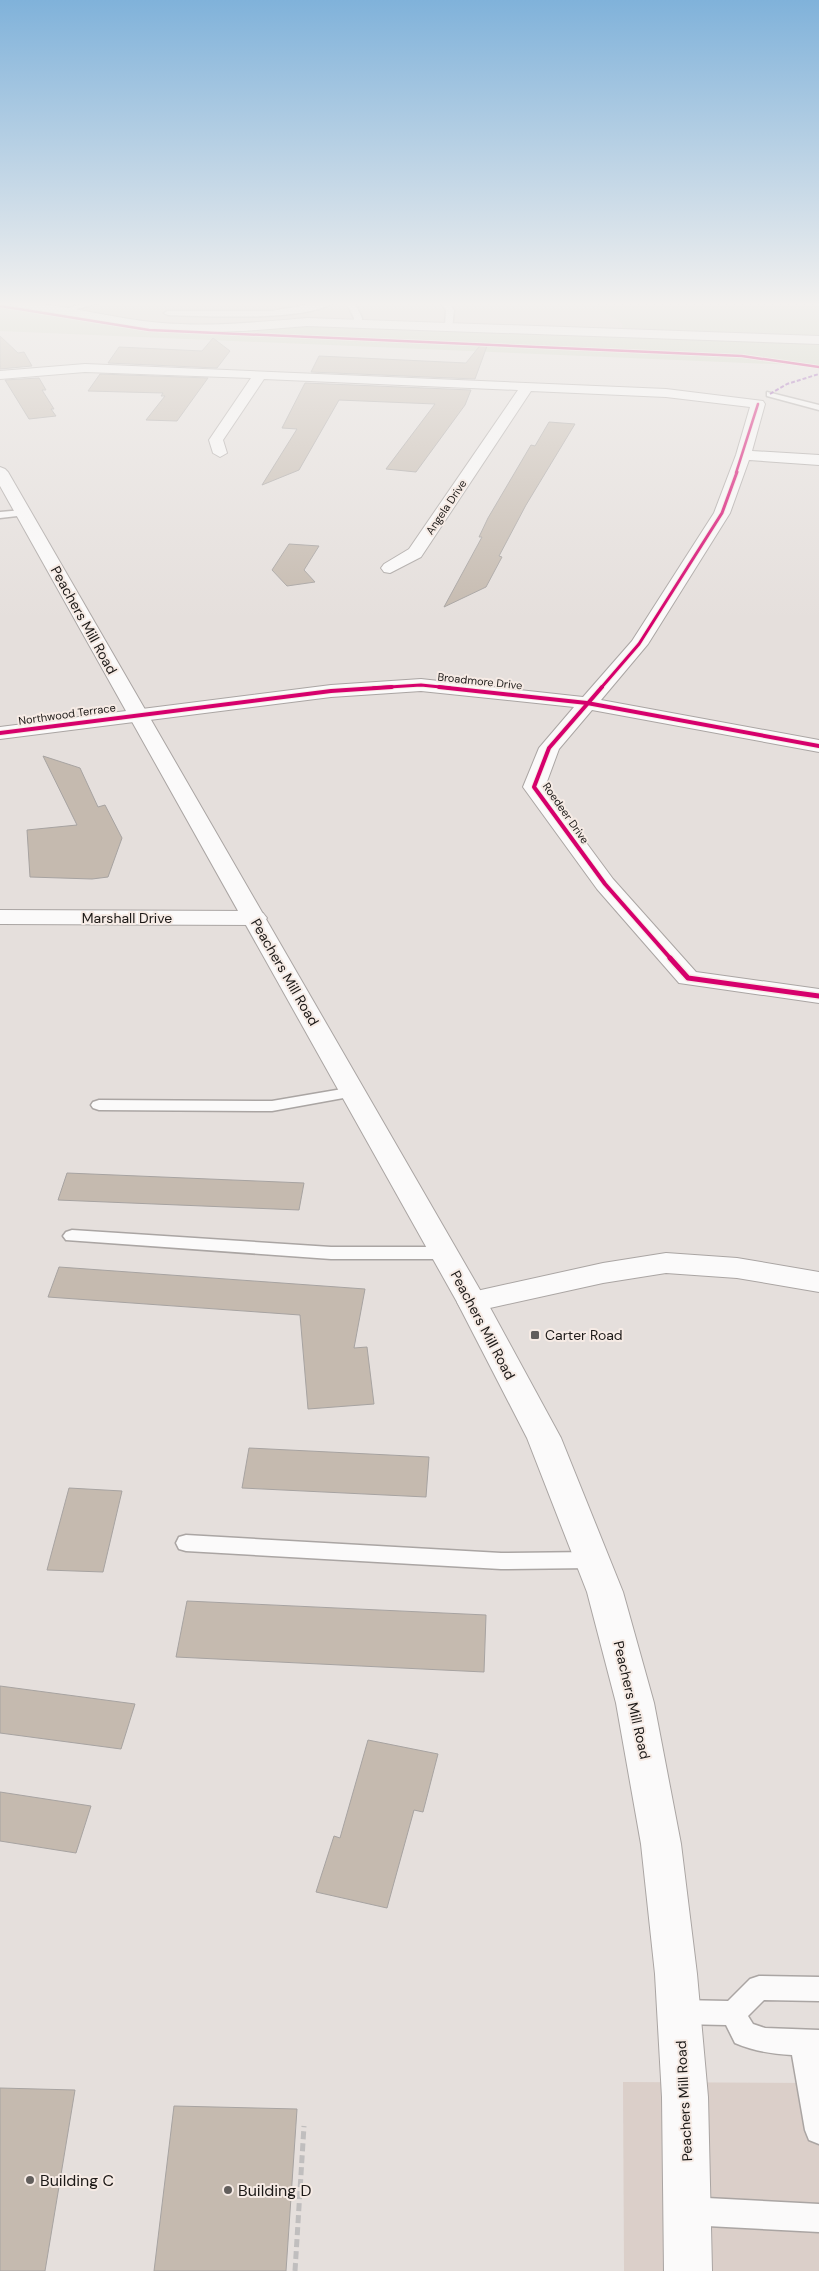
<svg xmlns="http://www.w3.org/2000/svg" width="819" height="2271" font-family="'DM Sans',sans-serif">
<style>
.built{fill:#dbcfc9}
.green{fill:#cbd1bc}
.building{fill:#c5baaf;stroke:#a7a3a1}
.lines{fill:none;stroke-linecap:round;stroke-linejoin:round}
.service-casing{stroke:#aaa5a3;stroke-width:3}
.minor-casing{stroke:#aaa5a3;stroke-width:2}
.primary-casing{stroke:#aaa5a3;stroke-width:2}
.path-far1{stroke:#c0bebe;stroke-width:1;stroke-dasharray:2.5 1;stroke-linecap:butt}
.path{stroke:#c0bebe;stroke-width:5;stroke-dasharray:8 4;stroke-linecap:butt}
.service{fill:#fbfafa;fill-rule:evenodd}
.minor{fill:#fbfafa;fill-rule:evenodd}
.primary{fill:#fbfafa;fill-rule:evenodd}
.quiet{stroke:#8e44ad;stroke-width:2;stroke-dasharray:4 2;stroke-linecap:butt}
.cycleway-far3-casing{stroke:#f6ebe5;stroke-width:4}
.cycleway-far2-casing{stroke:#f6ebe5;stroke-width:5}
.cycleway-far1-casing{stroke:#f6ebe5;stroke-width:6}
.cycleway-casing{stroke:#f6ebe5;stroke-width:8}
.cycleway-far3{stroke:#d6006c;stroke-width:2.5}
.cycleway-far2{stroke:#d6006c;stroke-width:3}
.cycleway-far1{stroke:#d6006c;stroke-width:4}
.cycleway{stroke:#d6006c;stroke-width:5}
.poi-dot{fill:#625e5c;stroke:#f6ebe5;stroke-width:2}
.labels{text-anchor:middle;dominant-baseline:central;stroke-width:4;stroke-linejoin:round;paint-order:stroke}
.far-street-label{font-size:11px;fill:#1c1917;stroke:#f6ebe5}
.street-label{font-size:14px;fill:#1c1917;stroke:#f6ebe5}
.poi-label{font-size:14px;fill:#1c1917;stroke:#f6ebe5;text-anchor:start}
.near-poi-label{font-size:16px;fill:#1c1917;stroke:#f6ebe5;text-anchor:start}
</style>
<rect width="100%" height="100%" fill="#e5dfdc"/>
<g class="built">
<path d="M0,302H588L623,324L620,336L178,331L107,321L99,323L7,306L0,305Z"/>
<path d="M623,2082L819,2083V2271H624Z"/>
</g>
<path class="green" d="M588,302H819V366L0,331V305L99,323L107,321L177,331L249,330L312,325L619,336L623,324Z"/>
<g class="building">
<path d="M0,336L18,353L24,352L32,366L0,369Z"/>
<path d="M213,338L230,351L217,368L108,363L119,347L202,351Z"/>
<path d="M482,343L487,346L475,379L311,372L319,356L466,363Z"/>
<path d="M100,374L208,378L177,421L146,420L165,396H161L163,393L88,391Z"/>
<path d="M39,378L46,390H42L54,409H51L56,416L29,419L5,380Z"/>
<path d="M305,383L471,390L465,405L416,472L386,469L435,404L339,400L299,470L262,485L297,429L282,428Z"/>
<path d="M549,422L575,424L526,505L499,556L502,557L486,587L444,607L482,537H479L488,518L531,445L535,446Z"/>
<path d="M289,544L319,546L304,570L315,582L287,586L272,570Z"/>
<path d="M43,756L80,768L98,807L105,805L122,838L108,877L92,879L30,877L27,830L77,825Z"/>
<path d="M67,1173L304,1183L299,1210L58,1200Z"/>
<path d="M59,1267L365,1289L354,1348L367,1347L374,1404L308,1409L300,1315L48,1297Z"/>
<path d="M249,1448L429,1457L426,1497L242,1488Z"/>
<path d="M69,1488L122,1491L103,1572L47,1570Z"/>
<path d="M187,1601L486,1615L484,1672L176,1657Z"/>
<path d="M0,1686L135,1704L121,1749L0,1733Z"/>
<path d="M368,1740L438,1754L423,1812L414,1810L387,1908L316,1892L334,1836L340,1838Z"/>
<path d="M0,1792L91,1806L76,1853L0,1841Z"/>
<path d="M0,2088L75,2090L45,2271H0Z"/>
<path d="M174,2106L297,2109L286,2271H154Z"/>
</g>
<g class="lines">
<g class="service-casing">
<g id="service">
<path d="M90,302H103L61,313L57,311Z"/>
<path d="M323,302H335C305,322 206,316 168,315L164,313L168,311H272Z"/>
<path d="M346,302H354L362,318L361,325L354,323V318Z"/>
<path d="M440,302H448L454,310L452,329L445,327L446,310Z"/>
<path d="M767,392L819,405V410L767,396Z"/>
<path d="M23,510L28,513L26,515L0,518V512Z"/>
<path d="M354,1087L360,1089L362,1092L360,1095L272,1111L99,1110L93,1108L91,1105L93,1102L99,1100L272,1101Z"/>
<path d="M72,1230L331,1247H444L450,1249L453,1253L450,1257L444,1259H331L66,1240L63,1236L66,1232Z"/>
<path d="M186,1535L501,1553L592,1552L599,1554L602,1560L599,1566L592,1568L501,1569L186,1551L179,1549L176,1543L179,1537Z"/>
<path d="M759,1976L819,1977V2001L764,2000L748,2016L753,2024L765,2028L819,2030V2144L809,2140L805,2130L792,2055C771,2054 754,2051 735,2043L726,2025L679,2024L670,2021L666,2012L670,2003L679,2000L728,2001L750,1979Z"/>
<path d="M688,2197L819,2204V2232L688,2225L678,2221L674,2211L678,2201Z"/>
</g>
</g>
<g class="minor-casing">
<g id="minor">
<path d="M7,302C60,302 110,319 162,323C210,327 259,322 307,318L819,336V344L307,326L243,331H162L13,306Z"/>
<path d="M85,364L666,389L763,401L765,404L752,451L819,455V465L749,460L730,513L648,644L601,700L819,740V752L592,710L559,749L545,787L613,879L696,972L819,989V1003L679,983L597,889L523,787L539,748L574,707L421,691L331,697L0,739V727L331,685L421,679L583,697L632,641L714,513L736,455L750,407L666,397L531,391L421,557L390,573L384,572L381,568L384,564L409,549L518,390L264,379L223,440L227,453L220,457L213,453L209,440L251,378L85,372L0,379V371Z"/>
<path d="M0,910L255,911L263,913L267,918L263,923L255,925L0,924Z"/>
<path d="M666,1253L737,1258L819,1272V1292L737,1278L666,1273L603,1283L472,1312L461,1309L457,1302L461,1295L472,1292L603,1263Z"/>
</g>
</g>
<g class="primary-casing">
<path id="primary" d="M0,467L5,469L8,472L487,1302L561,1438L623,1592L654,1703L681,1844L697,1974L708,2097L712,2271H664L662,2097L655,1974L641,1844L616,1703L587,1592L527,1438L457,1302L0,486Z"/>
</g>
<path class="path-far1" d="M775,302V304"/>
<path class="path" d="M295,2271L304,2126"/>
<use href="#service" class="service"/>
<use href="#minor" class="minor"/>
<use href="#primary" class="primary"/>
<path class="quiet" d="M770,394L787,384L819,374"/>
<g class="cycleway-far3-casing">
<g id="cycleway-far3">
<path d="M0,306L149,330L742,356L819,367"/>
<path d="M736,473L758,404"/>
</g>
</g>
<g class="cycleway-far2-casing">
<g id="cycleway-far2">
<path d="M373,688L421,685L450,688"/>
<path d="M601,688L639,644L722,513L737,472"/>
</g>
</g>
<g class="cycleway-far1-casing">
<g id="cycleway-far1">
<path d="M439,687L587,703L819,746"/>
<path d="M602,687L549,748L534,787L605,884L671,959"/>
<path d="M0,733L331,691L392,687"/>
</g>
</g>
<g class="cycleway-casing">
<path id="cycleway" d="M670,958L688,978L819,996"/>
</g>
<use href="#cycleway-far3" class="cycleway-far3"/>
<use href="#cycleway-far2" class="cycleway-far2"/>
<use href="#cycleway-far1" class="cycleway-far1"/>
<use href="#cycleway" class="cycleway"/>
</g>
<linearGradient id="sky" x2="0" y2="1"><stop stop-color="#80b2da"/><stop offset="0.49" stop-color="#f3f1ef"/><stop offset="1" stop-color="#f3f1ef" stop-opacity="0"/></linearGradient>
<rect width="819" height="620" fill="url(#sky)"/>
<g class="poi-dot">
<rect x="530" y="1330" width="10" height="10" rx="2.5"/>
<circle cx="30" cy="2180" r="5"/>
<circle cx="228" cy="2190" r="5"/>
</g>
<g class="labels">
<g class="far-street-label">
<text transform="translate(446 507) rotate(-56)">Angela Drive</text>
<text transform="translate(480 681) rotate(6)">Broadmore Drive</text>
<text transform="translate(67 714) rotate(-8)">Northwood Terrace</text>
<text transform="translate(566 813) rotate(55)">Roedeer Drive</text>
</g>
<g class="street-label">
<text transform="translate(84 620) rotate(61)">Peachers Mill Road</text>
<text x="127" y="918">Marshall Drive</text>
<text transform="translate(285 972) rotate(60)">Peachers Mill Road</text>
<text transform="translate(483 1325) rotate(62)">Peachers Mill Road</text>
<text transform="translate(632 1700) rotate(77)">Peachers Mill Road</text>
<text transform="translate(684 2101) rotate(-93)">Peachers Mill Road</text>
</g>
<g class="poi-label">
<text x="545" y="1335">Carter Road</text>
</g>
<g class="near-poi-label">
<text x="40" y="2180">Building C</text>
<text x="238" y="2190">Building D</text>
</g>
</g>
</svg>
